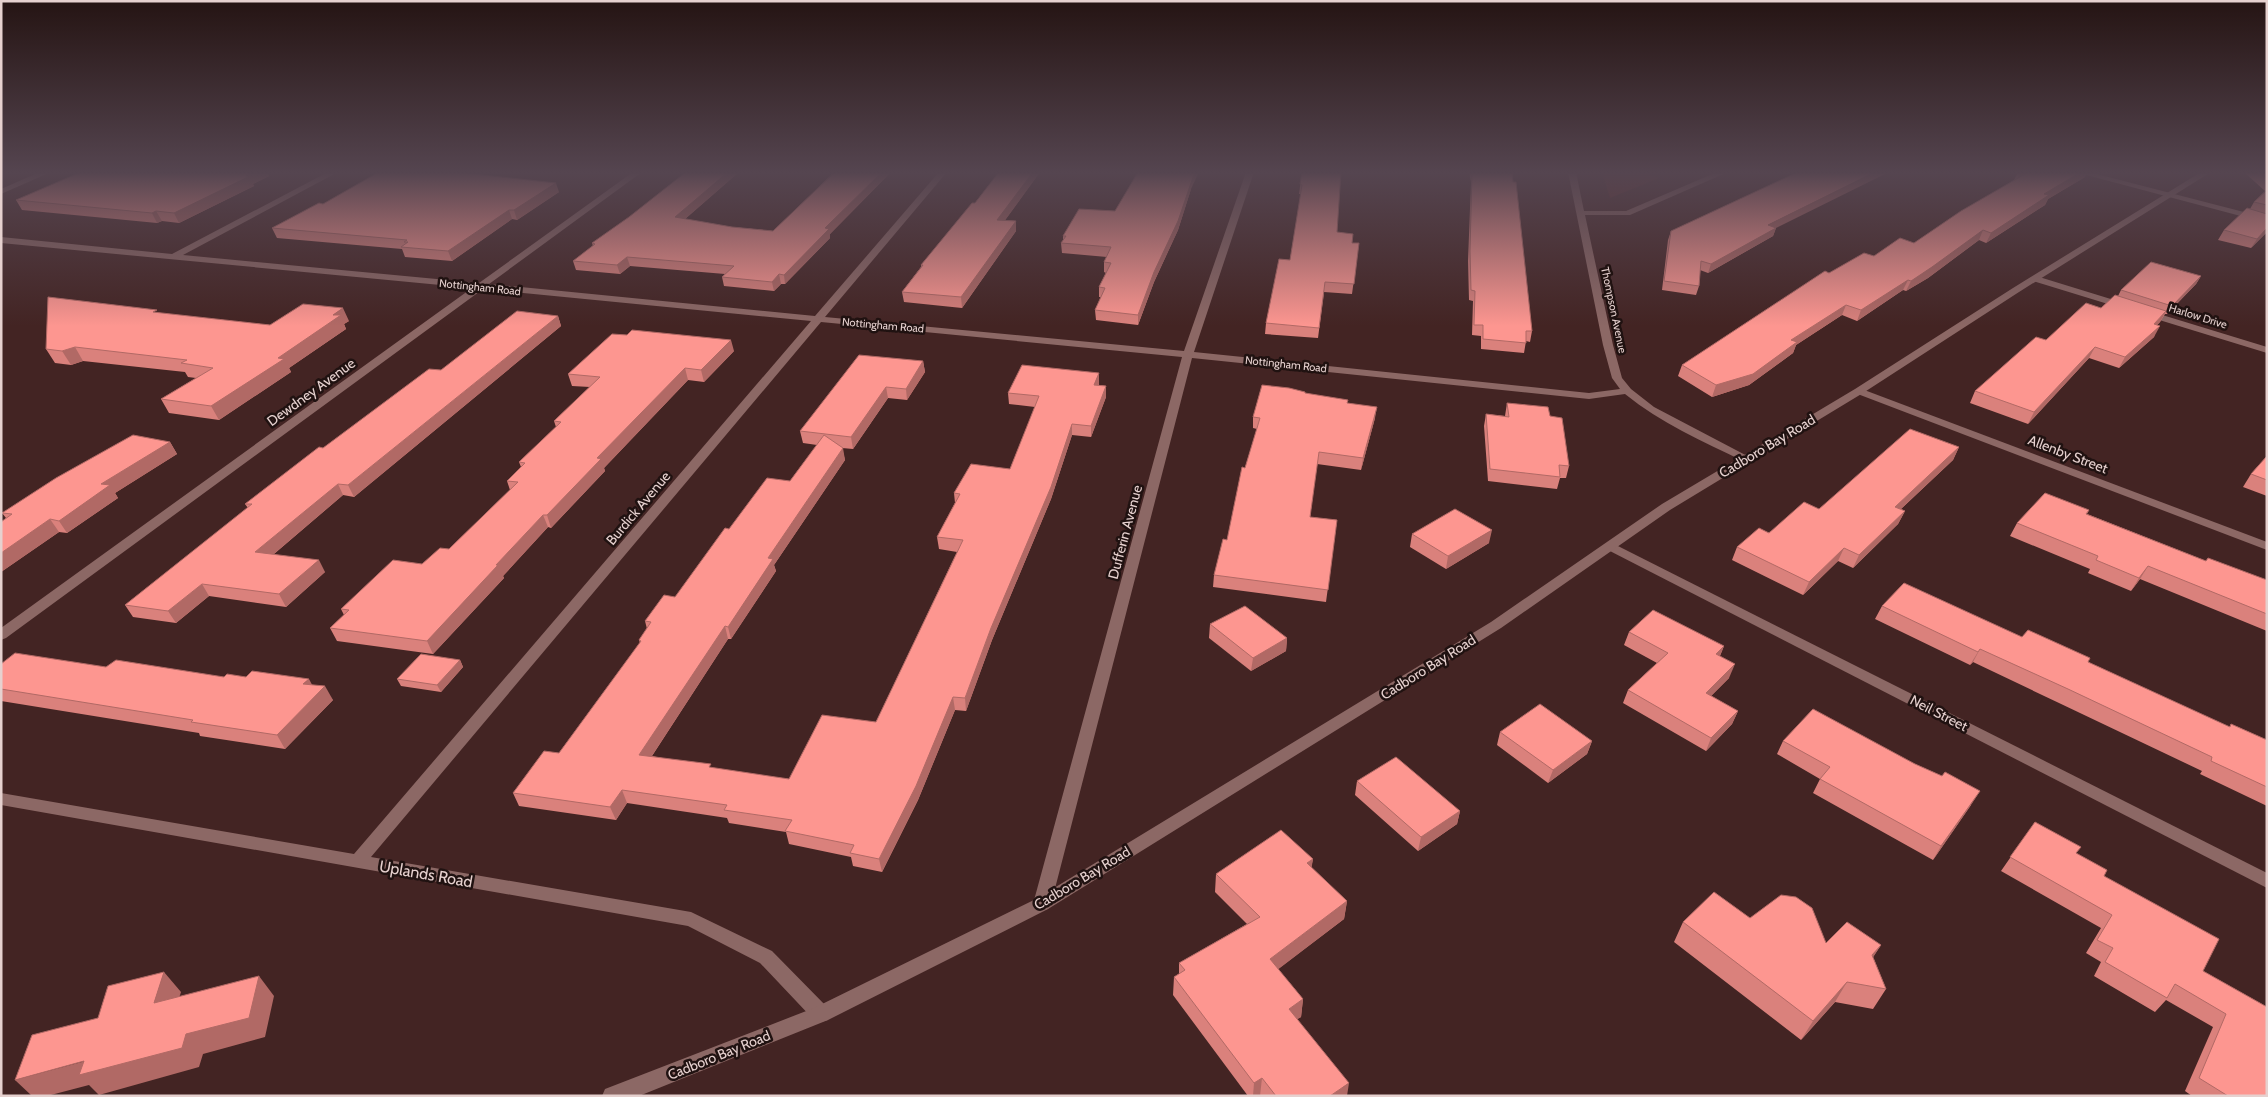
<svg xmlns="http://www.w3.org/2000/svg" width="2268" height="1097" font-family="Cabin,sans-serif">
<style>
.green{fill:#5f2927}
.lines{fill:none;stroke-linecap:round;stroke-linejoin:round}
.minor{fill:#8c6865;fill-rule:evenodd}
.secondary{fill:#8c6865;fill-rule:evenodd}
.wall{fill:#da817c}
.shaded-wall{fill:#b16965}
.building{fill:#fd9690;stroke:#b16965}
.labels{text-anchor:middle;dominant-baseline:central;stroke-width:5;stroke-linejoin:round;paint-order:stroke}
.far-street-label{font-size:11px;fill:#e6d1cf;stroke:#201211}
.street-label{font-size:14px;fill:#e6d1cf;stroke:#201211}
.near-street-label{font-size:16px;fill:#e6d1cf;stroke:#201211}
</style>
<rect width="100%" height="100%" fill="#432423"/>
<path class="green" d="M1602,172H1642L1659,178L1610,198Z"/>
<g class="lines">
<g class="minor">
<path d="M40,172H51L1,194V189Z"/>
<path d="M328,172H338L183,255L479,283L633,172H642L489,284L815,316L939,172H947L825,317L1184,351L1246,172H1254L1194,352L1589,393L1620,389L1612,378L1603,345L1568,172H1576L1584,211H1626L1717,172H1728L1630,215H1585L1613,345L1622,378L1631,389L1654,407L1753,459L1751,461H1743C1702,441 1661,423 1625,394L1589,399L1192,358L1051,904L1048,909L1042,911L1036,909L1033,904L1182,357L821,322L371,857L691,912L772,951L828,1008L830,1014L828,1020L821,1022L814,1020L760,963L688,926L1,805V793L354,854L811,321L483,289L6,638L1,640V628L472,288L1,243V237L172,254Z"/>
<path d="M2075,172H2089L2267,218V223Z"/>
<path d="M2036,276L2127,304L2129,306L2127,308H2121L2033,281L2032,279Z"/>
<path d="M2146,310L2267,347V353L2143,315V311Z"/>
<path d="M1859,388L2267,542V550L1855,393L1854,391Z"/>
<path d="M1610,542L2267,873V888L1606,549L1604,546Z"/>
</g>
<path class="secondary" d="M2201,172H2211L2019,292L1863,393L1670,510L1501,628L1048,909L828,1020L639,1096H602L605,1089L814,1008L1036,899L1491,622L1662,504L1855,389L2013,288Z"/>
</g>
<g class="wall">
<path d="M739,172L685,219L732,227L773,231L831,175V172H891L830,234V238L785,284H781L774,291L724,286L722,277L725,274L630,266L620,274L576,270L573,261L593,246L592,243Z"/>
<path d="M999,172H1040L1005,220L1016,221V231L962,308L904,302L902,292L921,267V265L975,203Z"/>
<path d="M1302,172L1337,232L1352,243H1359L1352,294L1324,292L1318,338L1265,334L1266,323L1290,260L1301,194H1299Z"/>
<path d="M1469,172H1512L1532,331L1530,342L1526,341L1524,353L1481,349V336L1472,335L1473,301L1469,300L1468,261L1471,182Z"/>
<path d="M2018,172L2085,177L2048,199L2045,205L1986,243L1979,240L1928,278L1906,291L1903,290L1857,321L1842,315L1796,345L1793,353L1749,385L1712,397L1678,376L1682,365L1829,273L1874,256L1914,243L2014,180Z"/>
<path d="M2245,172H2267V232L2251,248L2218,240L2224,230L2250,209L2254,202L2265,191L2245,173Z"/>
<path d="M268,174L269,176L253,184L254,186L179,223L162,221L157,223L22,210L16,200Z"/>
<path d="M1191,189L1178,230L1154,282L1138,325L1096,320L1095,310L1101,297H1099V287L1106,273L1104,272V262L1107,257L1062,253L1061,243L1063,241V236L1115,211Z"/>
<path d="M559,192L517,220L512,219L452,261L405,257L402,249L277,238L272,228L323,204Z"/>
<path d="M1776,228L1773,236L1708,273L1700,270L1699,286L1696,295L1662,290L1668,240L1671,231Z"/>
<path d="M2201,276L2196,284L2167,314H2165L2160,322L2157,325L2154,337L2119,368L2089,358L2028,424L1970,403L1975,391L2046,340L2101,308L2118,296L2121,290Z"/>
<path d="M159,313L270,325L349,321L344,324L346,329L289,368L291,372L219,420L169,413L161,399L196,378L188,377L185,372L83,361L71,365L55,363L46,349Z"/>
<path d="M558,316L561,326L354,497L343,495L274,554L325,572L286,607L209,596L176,623L133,617L125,605L248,508L245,504L323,448L441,370Z"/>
<path d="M734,351L704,382L688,380L604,468L605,471L551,528L548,527L503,576L504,578L433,654L337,641L330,628L344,615L341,609L449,549L510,490L507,481L521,467L519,462L556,427L554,421L590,387L572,386L568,374Z"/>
<path d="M923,361L925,372L907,400L888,398L853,449L842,448L845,460L774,565L776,571L731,639H728L652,756L712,768L789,779L876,722L957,552L939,549L937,537L955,503L954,493L1010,469L1035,407L1009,404L1008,393L1099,384V385L1106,386V397L1091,437L1072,435L1051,499L992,640L966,711L955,710L918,800L882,872L853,866L851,857L789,844L786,832L729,823L727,818L627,803L616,820L519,806L513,793L559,753L640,643L639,640L647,629L645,621L675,597L790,481L817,445L803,443L800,431Z"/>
<path d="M1305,393L1348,403L1375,418L1361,470L1317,464L1310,517L1337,520L1326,602L1213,587L1214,575L1227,540L1245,468L1257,429L1253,428V417Z"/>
<path d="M1507,403L1550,416L1569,466L1566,478H1560L1557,489L1488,481L1484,426L1486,414L1505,416Z"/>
<path d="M170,442L177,454L115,493L118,498L67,533L59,532L1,572V522L6,518L2,513Z"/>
<path d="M1959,447L1953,460L1901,509L1905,511L1898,524L1853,568L1838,561L1803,595L1732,560L1737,547L1819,509Z"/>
<path d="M2267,456V496L2243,487L2251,474Z"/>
<path d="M2089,510L2087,514L2206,561L2267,580V631L2140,579L2131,591L2088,573L2090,569L2010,536L2017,523Z"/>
<path d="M1412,534L1489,543L1446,569L1410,547Z"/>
<path d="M1882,606L2022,637L2088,662L2229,727L2231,724L2267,740V806L2200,774L2202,771L2059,703L1973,662L1970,665L1875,619Z"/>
<path d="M1210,624L1287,638L1286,651L1251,671L1209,638Z"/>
<path d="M1629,632L1724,646L1720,656L1729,678L1711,696L1738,711L1732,724L1706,751L1623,703L1628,690L1657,663L1624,645Z"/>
<path d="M460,660L463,667L441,692L401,686L397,679Z"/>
<path d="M1,664L106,667L312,685L333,700L285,749L200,736L199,733L1,701Z"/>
<path d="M1500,732L1592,741L1587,754L1548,783L1497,745Z"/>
<path d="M1783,741L1915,764L1942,776L1971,805L1933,860L1813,793L1820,779L1777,754Z"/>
<path d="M1357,781L1460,811L1457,824L1418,851L1355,795Z"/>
<path d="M2035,822L2104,876L2203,971L2267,1007V1096H2192L2185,1091L2213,1027L2166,1000L2155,1012L2094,976L2101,962L2086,953L2101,928L2001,871Z"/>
<path d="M1313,859L1311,868L1347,901L1344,919L1278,969L1303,999L1301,1017L1297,1019L1347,1096H1248L1173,995L1174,977L1179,974V963L1247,924L1215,892L1216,874Z"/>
<path d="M1750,918L1826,943L1881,945L1873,957L1886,989L1873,1009L1835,1002L1801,1040L1674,942L1683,922Z"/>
</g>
<g class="shaded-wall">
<path d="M252,172H270L268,174L269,176L253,184L254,186L179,223L174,213Z"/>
<path d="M728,172H739L677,226L675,217Z"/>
<path d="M882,172H891L830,234V238L785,284L784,275L825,228Z"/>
<path d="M1033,172H1040L998,230L997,220Z"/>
<path d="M1195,172H1199L1191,189L1178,230L1154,282L1138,325V315L1154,272Z"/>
<path d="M1875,172H1889L1776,228L1773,236L1708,273L1711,264L1768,225Z"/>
<path d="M2081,172H2087L2085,177L2048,199L2045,205L1986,243L1991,233L2044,194Z"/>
<path d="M556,183L559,192L517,220L514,210Z"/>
<path d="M509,210L512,219L452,261L448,251Z"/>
<path d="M156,211L162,221L157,223L152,213Z"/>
<path d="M1016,221V231L962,308L961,297Z"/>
<path d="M2267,228V232L2251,248L2257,239Z"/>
<path d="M1983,230L1979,240L1928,278L1906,291L1911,281Z"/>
<path d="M627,257L630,266L620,274L617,265Z"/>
<path d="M779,274L781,284L774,291L772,282Z"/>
<path d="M2201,276L2196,284L2167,314L2172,306Z"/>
<path d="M1908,280L1903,290L1857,321L1861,310Z"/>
<path d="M1846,305L1842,315L1796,345L1793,353L1749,385L1712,397L1716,385L1791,340Z"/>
<path d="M343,308L349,321L344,324L346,329L289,368L291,372L219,420L211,406L278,358L333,315Z"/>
<path d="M2166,311L2160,322L2147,335L2154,324Z"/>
<path d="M558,316L561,326L354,497L348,485Z"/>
<path d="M2160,326L2154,337L2119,368L2125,357Z"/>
<path d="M731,340L734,351L704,382L701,370Z"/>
<path d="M75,347L83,361L71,365L62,351Z"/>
<path d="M2095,347L2089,358L2028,424L2034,412Z"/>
<path d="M923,361L925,372L907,400L906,389Z"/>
<path d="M685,368L688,380L604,468L605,471L551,528L547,515L597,458Z"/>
<path d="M1099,373V384L1094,396V385Z"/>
<path d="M1106,386V397L1091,437V426Z"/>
<path d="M886,387L888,398L853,449L851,437Z"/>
<path d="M1377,407L1375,418L1361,470L1363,458Z"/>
<path d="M1072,424V435L1051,499L992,640L966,711L965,698L991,628Z"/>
<path d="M170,442L177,454L115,493L118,498L67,533L59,521L101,484Z"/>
<path d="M1959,447L1953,460L1889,520L1895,507Z"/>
<path d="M843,448L845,460L774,565L776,571L731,639L728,627L768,558Z"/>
<path d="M338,484L343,495L262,564L255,552Z"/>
<path d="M1905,511L1898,524L1853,568L1859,555Z"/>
<path d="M543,515L548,527L503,576L504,578L433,654L427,641L496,565Z"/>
<path d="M50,519L59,532L1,572V553Z"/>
<path d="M1492,530L1489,543L1446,569L1448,556Z"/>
<path d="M1844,548L1838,561L1803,595L1809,582Z"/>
<path d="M319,560L325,572L286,607L279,594Z"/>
<path d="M2148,566L2140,579L2131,591L2139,578Z"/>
<path d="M202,584L209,596L176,623L168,611Z"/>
<path d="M725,626L728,639L644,768L639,755Z"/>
<path d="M1287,638L1286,651L1251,671L1253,658Z"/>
<path d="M1724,646L1718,660L1716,654Z"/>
<path d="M1980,649L1973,662L1970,665L1978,652Z"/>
<path d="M460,660L463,667L441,692L437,685Z"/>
<path d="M1735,664L1729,678L1700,707L1706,693Z"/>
<path d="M309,679L316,692L303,684Z"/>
<path d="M325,686L333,700L285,749L277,735Z"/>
<path d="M953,697L955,710L918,800L882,872L879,859Z"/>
<path d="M1738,711L1732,724L1706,751L1711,738Z"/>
<path d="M1592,741L1587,754L1548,783L1553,770Z"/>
<path d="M622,790L627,803L616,820L610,807Z"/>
<path d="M1980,791L1971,805L1933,860L1941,846Z"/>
<path d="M1460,811L1457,824L1418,851L1421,837Z"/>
<path d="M1313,859L1310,877L1307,863Z"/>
<path d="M1347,901L1344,919L1268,977L1270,959Z"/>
<path d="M1881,945L1868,965L1872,955Z"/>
<path d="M164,972L181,992L171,1023L154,1003Z"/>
<path d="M259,976L274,996L265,1037L203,1054L199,1067L99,1095L89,1085L47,1096H32L15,1080L186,1034Z"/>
<path d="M1847,982L1835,1002L1801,1040L1813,1021Z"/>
<path d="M1303,999L1301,1017L1286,1026L1289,1009Z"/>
<path d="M1262,1078L1260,1096H1253L1254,1083Z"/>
<path d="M1349,1083L1347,1096H1330Z"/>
</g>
<g class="building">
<path d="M81,172H252L246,176H250L174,213L156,211L152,213L16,200Z"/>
<path d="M379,172H456L556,183L514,210H509L448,251L401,247L408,242H404L407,240L272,228L319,203L323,204Z"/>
<path d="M686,172H728L675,217L732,227L773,231L835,172H882L825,228L829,229L784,275L779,274L772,282L722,277L734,266L627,257L617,265L573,261L595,244L592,243L629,217Z"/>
<path d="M999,172H1033L997,220L1016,221L961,297L902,292L923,265H921L972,203H975Z"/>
<path d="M1138,172H1195L1192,180L1178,221L1154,272L1138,315L1095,310L1105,288L1099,287L1111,263L1104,262L1111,247L1061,243L1066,236H1063L1079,209L1115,211Z"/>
<path d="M1302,172H1341L1337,232L1353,234L1352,243H1359L1354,284L1325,282L1319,328L1266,323L1279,259L1290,260L1302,185L1300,184Z"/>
<path d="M1472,172H1512L1513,182H1516L1532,331H1526V343L1483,339V325H1474L1475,291L1471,290L1470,251Z"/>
<path d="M1798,172H1875L1768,225L1776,228L1711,264L1701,261L1699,286L1664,281L1671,231Z"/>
<path d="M2018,172H2081L2044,194L2049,195L1991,233L1983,230L1932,267L1911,281L1908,280L1861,310L1846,305L1791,340L1797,342L1753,374L1716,385L1682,365L1825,271L1829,273L1864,253L1874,256L1900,238L1914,243L1961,211L2025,174Z"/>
<path d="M2260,172H2267V178Z"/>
<path d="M2267,190V205L2254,202Z"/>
<path d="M2247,208L2267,214V228L2257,239L2224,230Z"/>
<path d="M2151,262L2201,276L2172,306L2121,290Z"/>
<path d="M2115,295L2166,311L2154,324L2160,326L2125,357L2095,347L2034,412L1975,391L2036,337L2046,340L2086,303L2101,308Z"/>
<path d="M48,297L157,310L153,312L270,325L303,304L343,308L333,315H341L278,358L284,359L211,406L161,399L213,368L181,363L187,360L75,347L62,351L46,349Z"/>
<path d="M517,311L558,316L348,485L338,484L255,552L319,560L279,594L202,584L168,611L125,605L252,504H245L319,447L323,448L429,369L441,370Z"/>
<path d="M632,330L731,340L701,370L685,368L597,458L601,459L547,515H543L496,565H498L427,641L330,628L349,610L341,609L393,560L422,564L440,548L449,549L518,482L507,481L525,463L519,462L561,422L554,421L600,377L568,374L612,334L627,335Z"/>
<path d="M859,355L923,361L906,389L886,387L851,437L800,431Z"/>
<path d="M1022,365L1099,373L1094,385L1106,386L1091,426L1072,424L1051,487L991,628L965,698L953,697L916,786L879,859L850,853L854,845L785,831L792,820L724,810L727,805L622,790L610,807L513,793L544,751L559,753L641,641L639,640L651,622L645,621L664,595L675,597L725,528L729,529L767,478L790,481L824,435L843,448L768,558L773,559L728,627L725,626L639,755L711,764L709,767L789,779L822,715L876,722L963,540L937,537L960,494L954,493L971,464L1010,469L1039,396L1008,393Z"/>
<path d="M1262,385L1289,388L1305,392V393L1348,400L1347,403L1377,407L1363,458L1319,452L1310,517L1337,520L1328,590L1214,575L1223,539L1227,540L1242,467L1245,468L1260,418L1253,417Z"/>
<path d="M1507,403L1548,407L1550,416L1562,418L1569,466L1559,465L1560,477L1490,469L1486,414L1509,417Z"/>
<path d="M1910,429L1959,447L1895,507L1905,511L1859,555L1844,548L1809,582L1737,547L1759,528L1769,533L1804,502L1819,509Z"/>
<path d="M133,435L170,442L101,484L110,485L59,521L50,519L1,553V522L12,514L2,513L56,478Z"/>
<path d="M2267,456V480L2251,474Z"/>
<path d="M2045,493L2089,510L2086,514L2206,561L2208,558L2267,580V614L2148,566L2139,578L2096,560L2098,556L2017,523Z"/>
<path d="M1455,509L1492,530L1448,556L1412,534Z"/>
<path d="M1904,583L2022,637L2028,630L2090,658L2088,662L2230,727L2231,724L2267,740V787L2211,761L2212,757L2068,689L1980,649L1978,652L1882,606Z"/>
<path d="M1245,606L1287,638L1253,658L1210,624Z"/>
<path d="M1653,610L1724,646L1716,654L1735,664L1706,693L1738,711L1711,738L1628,690L1668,653L1629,632Z"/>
<path d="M15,653L106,667L116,660L224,677L227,674L246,677L252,671L309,679L303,684L325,686L277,735L191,722L193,720L1,689V664Z"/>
<path d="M421,654L460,660L437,685L397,679Z"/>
<path d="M1540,704L1592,741L1553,770L1500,732Z"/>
<path d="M1813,709L1915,764L1942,776L1945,772L1980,791L1941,846L1820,779L1830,767L1783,741Z"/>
<path d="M1396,757L1460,811L1421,837L1357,781Z"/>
<path d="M2035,822L2081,847L2076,853L2107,870L2104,876L2219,939L2203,971L2267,1007V1096H2228L2199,1078L2226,1014L2175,984L2167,998L2105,962L2113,948L2097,940L2112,915L2010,857Z"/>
<path d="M1281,830L1313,859L1307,863L1347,901L1270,959L1303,999L1289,1009L1349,1083L1330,1096H1276L1262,1078L1254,1083L1174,977L1185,970L1179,963L1260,917L1216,874Z"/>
<path d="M1714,892L1750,918L1781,895L1796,897L1812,908L1826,943L1847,922L1881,945L1872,955L1886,989L1847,982L1813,1021L1683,922Z"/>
<path d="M164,972L154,1003L259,976L249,1018L186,1034L182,1048L79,1075L84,1061L15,1080L32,1035L98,1018L108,986Z"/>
</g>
<linearGradient id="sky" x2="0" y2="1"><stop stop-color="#251413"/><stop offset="0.53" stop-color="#554550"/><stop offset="1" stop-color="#554550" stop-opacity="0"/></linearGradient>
<rect width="2268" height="326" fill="url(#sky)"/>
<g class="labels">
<g class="far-street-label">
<text transform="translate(480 287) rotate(6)">Nottingham Road</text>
<text transform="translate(1614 310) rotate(78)">Thompson Avenue</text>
<text transform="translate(2198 316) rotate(17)">Harlow Drive</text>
<text transform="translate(883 325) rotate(5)">Nottingham Road</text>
<text transform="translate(1286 364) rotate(6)">Nottingham Road</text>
</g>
<g class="street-label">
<text transform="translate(311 392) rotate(-36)">Dewdney Avenue</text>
<text transform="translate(1767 446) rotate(-31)">Cadboro Bay Road</text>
<text transform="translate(2068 454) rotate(21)">Allenby Street</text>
<text transform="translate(638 508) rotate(-50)">Burdick Avenue</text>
<text transform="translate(1125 532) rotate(-75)">Dufferin Avenue</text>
<text transform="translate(1428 667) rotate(-32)">Cadboro Bay Road</text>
<text transform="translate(1939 713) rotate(27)">Neil Street</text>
<text transform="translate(1082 878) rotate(-31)">Cadboro Bay Road</text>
<text transform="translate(719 1055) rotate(-22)">Cadboro Bay Road</text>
</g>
<g class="near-street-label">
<text transform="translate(426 874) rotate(10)">Uplands Road</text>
</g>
</g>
<rect width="2268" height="1097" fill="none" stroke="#e6d1cf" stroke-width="5"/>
</svg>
